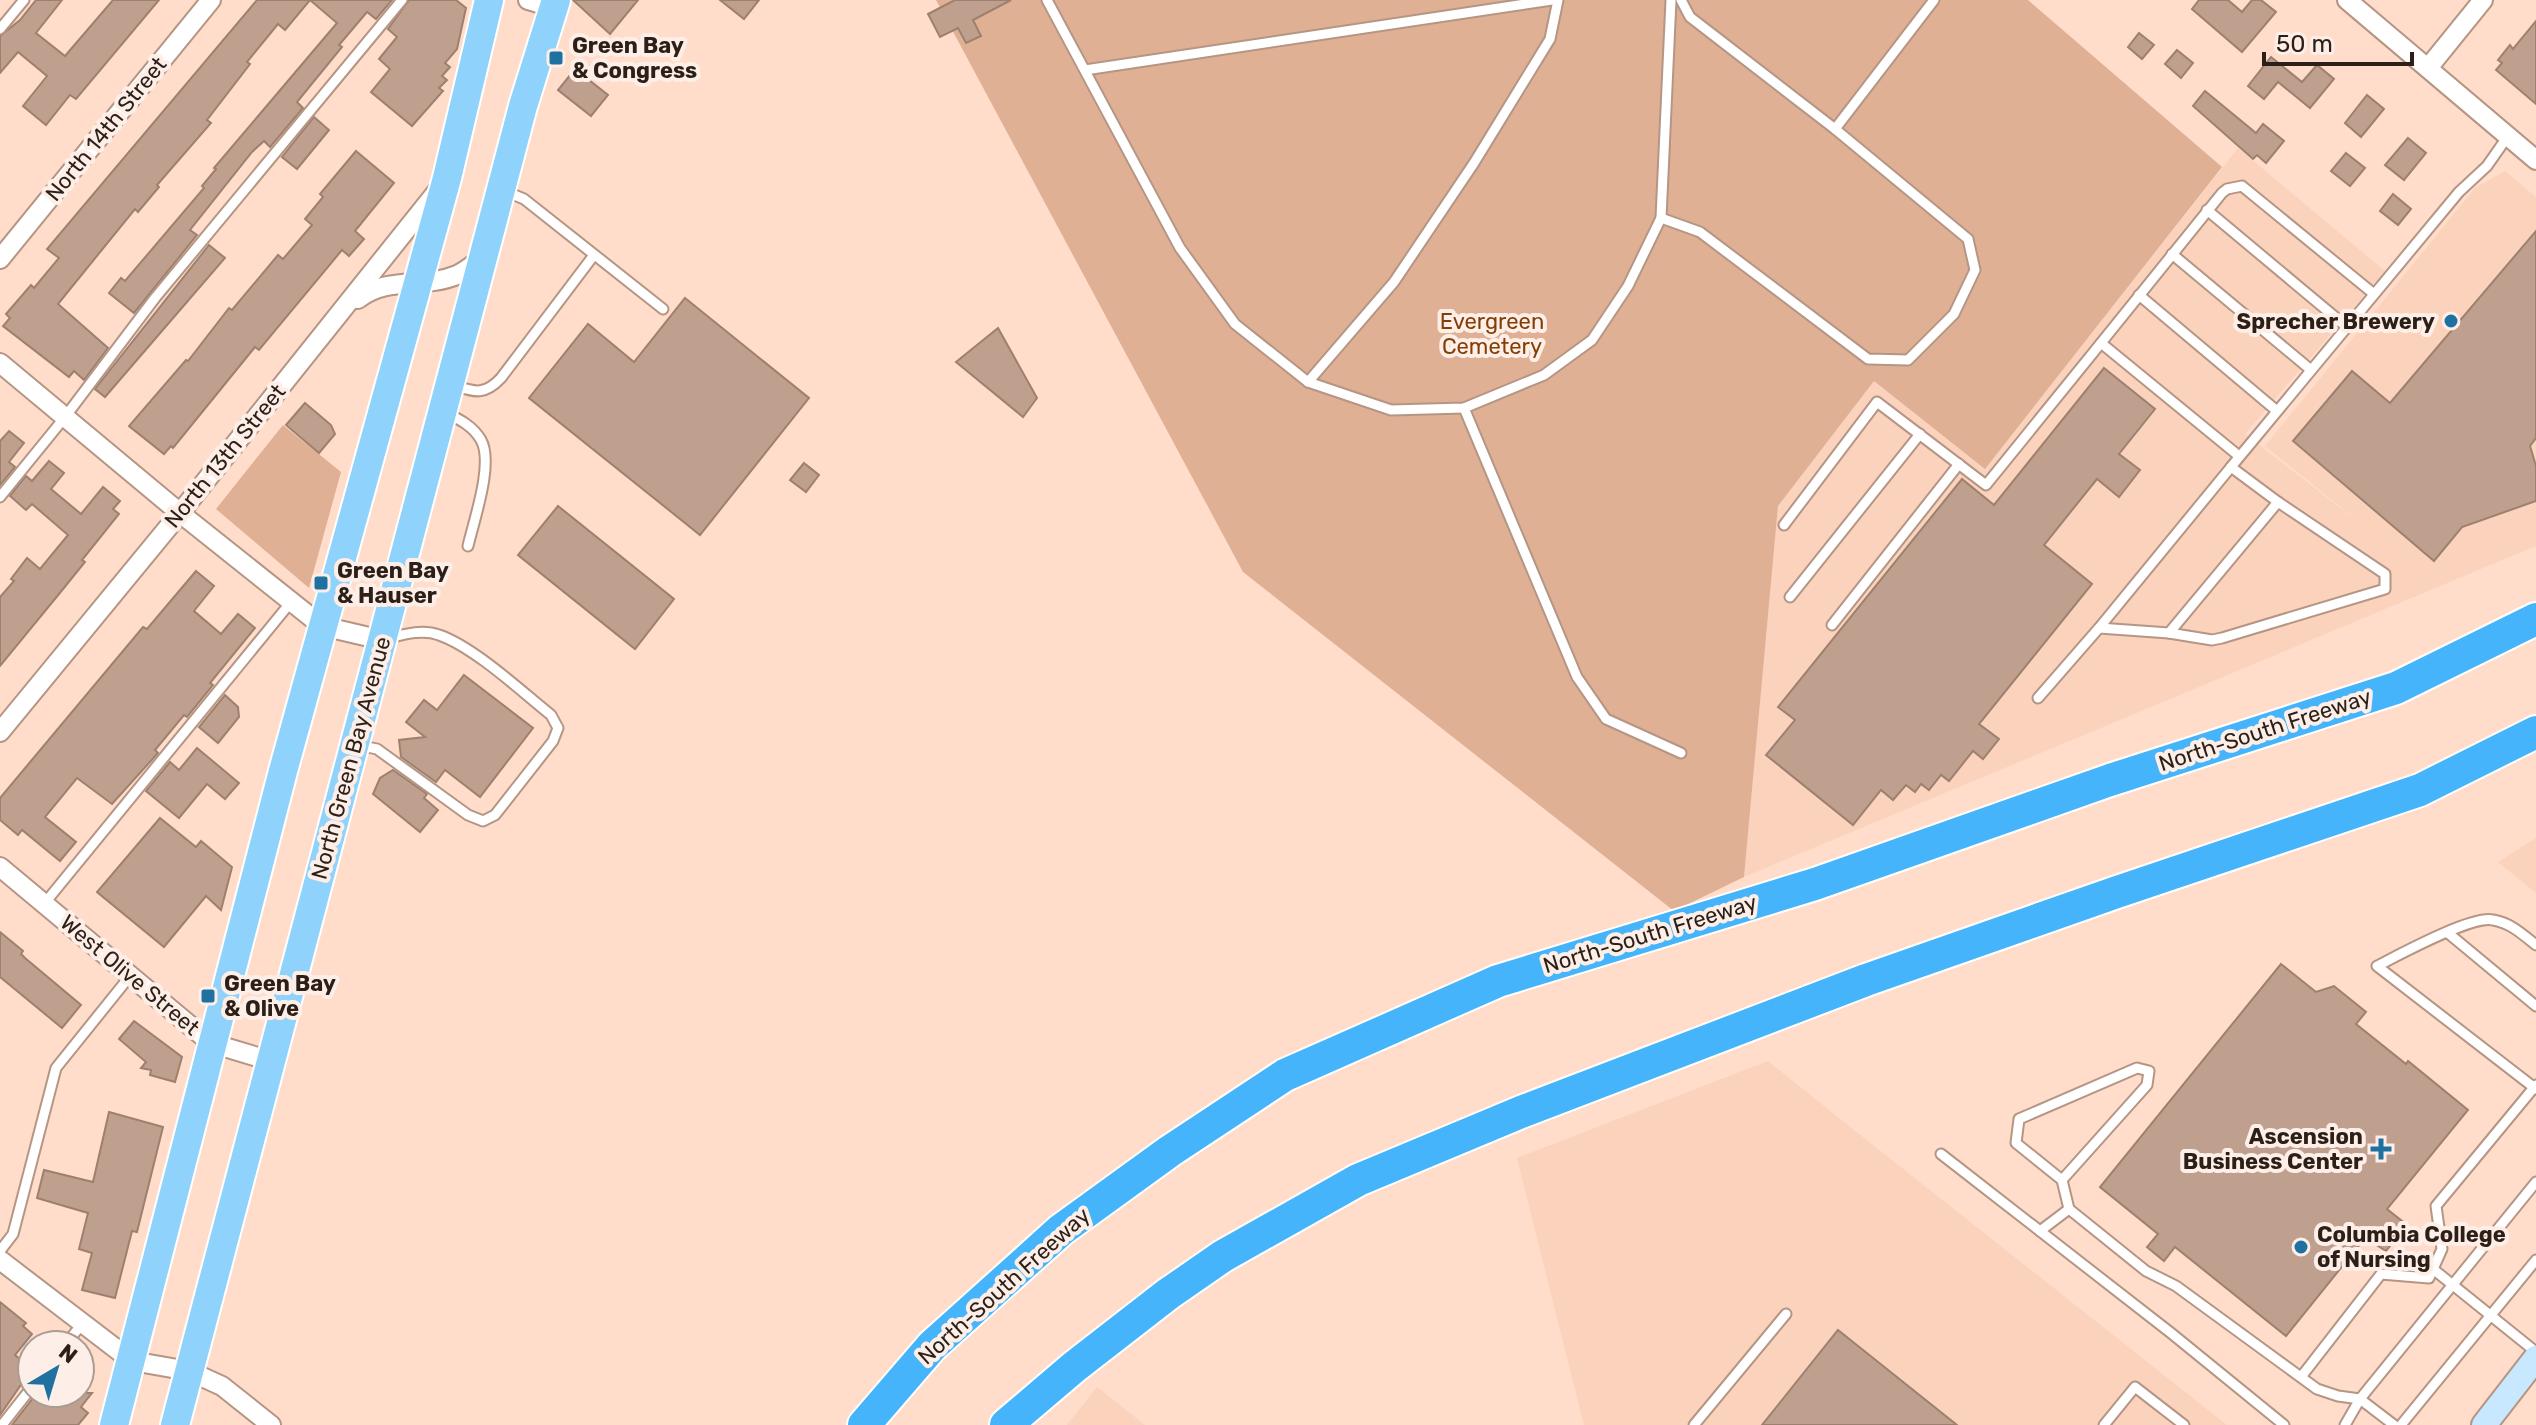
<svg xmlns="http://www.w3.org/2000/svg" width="2536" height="1425" font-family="Rubik,sans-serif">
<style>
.built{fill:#fbd2bb}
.green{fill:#e0b095}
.building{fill:#bf9f8e;stroke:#9e806f;stroke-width:2}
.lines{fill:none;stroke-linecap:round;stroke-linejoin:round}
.service-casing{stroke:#b59584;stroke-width:13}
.minor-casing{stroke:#b59584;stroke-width:22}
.secondary-casing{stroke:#b59584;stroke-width:28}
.primary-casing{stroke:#fff;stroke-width:32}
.motorway-casing{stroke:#fff;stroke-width:36}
.service{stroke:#fff;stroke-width:9}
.minor{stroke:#fff;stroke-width:18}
.secondary{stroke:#c7e8fe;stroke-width:24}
.primary{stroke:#8fd2fc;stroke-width:28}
.motorway{stroke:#45b4fa;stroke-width:32}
.poi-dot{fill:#1f71a2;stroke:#fdefe7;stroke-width:3}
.labels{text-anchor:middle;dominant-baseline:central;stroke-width:8;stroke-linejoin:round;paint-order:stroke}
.poi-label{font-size:22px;font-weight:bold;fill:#2b1f18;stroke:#fdefe7;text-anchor:start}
.street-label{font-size:22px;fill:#2b1f18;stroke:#fdefe7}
.park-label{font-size:22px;fill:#843d05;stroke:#fdefe7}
</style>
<rect width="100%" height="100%" fill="#ffddca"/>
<g class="built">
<path d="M2238,148L2385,271L2245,434L2373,533L2265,446L2475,188L2505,171L2536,197V546L1744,877L1778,506L1874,380L1985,468Z"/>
<path d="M2536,838V893L2498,862Z"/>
<path d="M1768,1061L1854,1130L2227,1425H1584L1517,1158Z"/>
<path d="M1097,1387L1145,1425H1067Z"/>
</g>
<g class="green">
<path d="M936,0H2028L2222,167L1985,469L1874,381L1778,506L1744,877L1674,911L1243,572Z"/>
<path d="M283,425L341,472L309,588L216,509Z"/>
</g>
<g class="building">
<path d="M36,0H62L36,33L65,56L113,0H159L76,99L70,95L46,125L23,106L47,76L18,52L0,73V36L20,20Z"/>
<path d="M257,0H392L376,19L367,12L339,45L342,47L297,102L303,108L270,147L264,141L252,152L190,230L197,235L134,313L109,293L121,278L125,281L204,188L202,186L216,169L214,168L337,23L310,0L285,30L278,24L247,62L250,64L207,120L211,123L157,185L159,187L138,212L135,209L58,304L108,348L84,380L74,371L69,377L3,326L10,318L6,314L31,285L34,288L59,258L47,249Z"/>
<path d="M409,0H456L466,8L457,49L445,63L450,67L442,76L447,80L439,88L443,91L412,126L371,92L390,69L379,59L397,37L388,29Z"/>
<path d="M573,0H638L610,34Z"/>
<path d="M720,0H759L744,19Z"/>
<path d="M955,0H1011L973,20L981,36L966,43L958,28L940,37L928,14Z"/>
<path d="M2199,0H2228L2242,12L2252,0H2261L2276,12L2242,52L2192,9Z"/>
<path d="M2536,21V104L2496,70L2502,63L2498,60L2510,45L2513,49Z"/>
<path d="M2139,33L2154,45L2142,59L2128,47Z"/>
<path d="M2177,50L2193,63L2181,78L2165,64Z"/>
<path d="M2271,57L2302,82L2317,65L2334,79L2310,108L2278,82L2264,99L2248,86Z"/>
<path d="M575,69L608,95L591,116L558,90Z"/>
<path d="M2205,91L2256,133L2263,124L2284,141L2266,163L2257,155L2253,159L2193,106Z"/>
<path d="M2367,95L2384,109L2361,137L2345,123Z"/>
<path d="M314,117L329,130L297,169L282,157Z"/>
<path d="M2408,138L2426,153L2404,180L2385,165Z"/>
<path d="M356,151L394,183L355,231L364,239L349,256L342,250L259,350L255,347L173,448L171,446L164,454L129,426L186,360L188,361L229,308L232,310L278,255L283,259L312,225L305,219L323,197L320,194Z"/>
<path d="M2346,153L2365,168L2350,186L2331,171Z"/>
<path d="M2393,194L2411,209L2398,225L2380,211Z"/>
<path d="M2536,231V438L2530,446L2536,466V501L2462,527L2434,561L2293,441L2352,371L2390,403Z"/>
<path d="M209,245L225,258L105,397L95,389Z"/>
<path d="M685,298L809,398L700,535L529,398L588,324L634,362Z"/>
<path d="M998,328L1037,398L1023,417L956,362Z"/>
<path d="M2104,368L2155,409L2119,454L2140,470L2119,497L2097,479L2044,545L2092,584L1979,724L1999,739L1983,759L1973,751L1949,781L1941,775L1929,790L1921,784L1915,792L1906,785L1893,800L1881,790L1853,825L1766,755L1795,720L1778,707L1962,479L1994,505Z"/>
<path d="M305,403L331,425L335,434L319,453L286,425Z"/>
<path d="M9,431L24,443L9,462L15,467L0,485V441Z"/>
<path d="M49,461L64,473L51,489L81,514L103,487L120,501L113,509L119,514L82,560L85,562L59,594L0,666V597L14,581L11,579L27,558L40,569L68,535L32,504L26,510L10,496L26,476L32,481Z"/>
<path d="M804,463L819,475L806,492L790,480Z"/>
<path d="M558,506L674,599L635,649L518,555Z"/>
<path d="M196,571L214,586L194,611L221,634L238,614L255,628L210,683L213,685L187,717L184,715L155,750L158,753L112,804L77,778L45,817L76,842L60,861L22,830L18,835L0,820V798L143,627L147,629Z"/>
<path d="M464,675L533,728L480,797L445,770L436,782L401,757L399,740L425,737L406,722L424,700L437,710Z"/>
<path d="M225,695L238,707L239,717L218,743L199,727Z"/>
<path d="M197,748L239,783L225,799L207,784L179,818L146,791L170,762L179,770Z"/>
<path d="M393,770L427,794L424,798L438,810L420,832L373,794L380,778Z"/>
<path d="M160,818L196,847L201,841L232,867L221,910L206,896L164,947L97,892Z"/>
<path d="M0,932L23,951L21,954L25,958L81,1005L62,1028L0,977Z"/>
<path d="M2281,964L2316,992L2334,986L2366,1012L2356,1024L2406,1064L2408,1061L2468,1110L2387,1209L2407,1225L2386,1251L2365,1238L2286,1336L2175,1247L2164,1261L2147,1247L2158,1234L2100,1187Z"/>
<path d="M134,1021L182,1057L175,1082L150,1075L151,1070L141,1068L146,1062L119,1039Z"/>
<path d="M109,1112L163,1127L137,1232L132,1231L115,1298L82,1290L92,1253L79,1249L88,1213L37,1198L44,1170L93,1182Z"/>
<path d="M0,1302L26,1323L23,1326L32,1334L15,1355L32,1369L0,1415Z"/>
<path d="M1838,1330L1957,1425H1762Z"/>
<path d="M37,1393H92L81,1407L88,1413L78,1425H12Z"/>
</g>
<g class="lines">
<g class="service-casing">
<g id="service">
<path d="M1047,0L1180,248L1235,324L1308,382L1391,410L1464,408L1544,375L1592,340L1628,286L1661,218L1671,0"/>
<path d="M1681,0L1690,17L1835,129L1934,0"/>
<path d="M0,29L24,0"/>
<path d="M1085,70L1552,0"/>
<path d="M505,191L524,199L663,309"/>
<path d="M2207,210L2347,327"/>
<path d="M1661,218L1700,232L1868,359L1908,360L1954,314L1975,270L1968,239L1835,129"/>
<path d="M2172,254L2311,370"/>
<path d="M2139,295L2277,411"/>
<path d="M2101,343L2222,193L2227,189L2242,186L2374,294"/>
<path d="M1308,382L1394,282L1474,163L1550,39L1558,0"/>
<path d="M453,385C475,392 484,396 501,378L594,255"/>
<path d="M1464,408L1577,677L1606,719L1681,753"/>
<path d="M446,413C459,419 473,426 481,440C494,463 474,520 468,546"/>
<path d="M0,497L65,417L155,298L402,0"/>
<path d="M1784,525L1877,402L1986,485L2101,343L2239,456"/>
<path d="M1790,597L1920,434"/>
<path d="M1832,625L1959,464"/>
<path d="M2099,628L2231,467"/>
<path d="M2169,633L2212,640L2222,638L2385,589V574L2278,502"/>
<path d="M2038,698L2099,628L2169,633L2278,502L2231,467L2459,192L2487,166L2508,136"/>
<path d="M357,745L377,749L468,815L483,821L495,815L553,741L558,728L551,715C521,691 474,647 439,635C423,629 405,634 389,638"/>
<path d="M44,904L291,602"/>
<path d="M2448,933L2536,1006"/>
<path d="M2536,945C2522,934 2511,923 2493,920C2472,915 2399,955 2377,966L2536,1089"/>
<path d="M1941,1154L2171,1333L2284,1425"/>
<path d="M2062,1180L2147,1085L2149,1071L2137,1068L2019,1119L2016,1143L2062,1180L2069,1209L2146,1271L2176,1286L2317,1389L2338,1396L2360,1399L2394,1425"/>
<path d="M2040,1231L2069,1209"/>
<path d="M0,1251L13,1234L56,1068L130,976"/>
<path d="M2433,1269L2536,1352"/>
<path d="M65,1345L82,1324"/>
<path d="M2301,1377L2381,1274L2429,1278L2442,1249L2436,1206L2536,1085"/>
<path d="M2,1425L32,1387"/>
<path d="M1694,1425L1786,1314"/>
<path d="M2104,1425L2135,1387L2184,1425"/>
<path d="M2345,1425L2360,1399L2536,1182"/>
<path d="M2401,1425L2536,1260"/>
</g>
</g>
<g class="minor-casing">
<g id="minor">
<path d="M528,0L554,8"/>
<path d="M2347,0L2536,160"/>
<path d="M2428,68L2483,0"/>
<path d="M0,259L211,0"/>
<path d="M358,299C387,276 423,289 457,275C466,271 475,263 484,257"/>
<path d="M0,363L180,513L322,626L382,640"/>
<path d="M0,732L180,513L438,190"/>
<path d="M0,867L211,1043L271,1061"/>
<path d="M0,1260L132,1361L189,1371L222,1386L271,1425"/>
</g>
</g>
<g class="secondary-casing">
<path id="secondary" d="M2484,1425L2536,1358"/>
</g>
<g class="primary-casing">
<g id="primary">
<path d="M114,1425L283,771L447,178L489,0"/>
<path d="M175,1425L523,106L556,0"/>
</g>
</g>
<g class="motorway-casing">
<g id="motorway">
<path d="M864,1425L932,1346L1061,1230L1170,1151L1285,1075L1498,981L1815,884L2110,780L2396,688L2536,619"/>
<path d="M1006,1425L1074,1367L1168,1294L1223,1256L1358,1180L1521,1112L1866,980L2117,892L2420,790L2536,732"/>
</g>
</g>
<use href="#service" class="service"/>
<use href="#minor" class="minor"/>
<use href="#secondary" class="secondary"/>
<use href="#primary" class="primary"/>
<use href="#motorway" class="motorway"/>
</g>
<g class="poi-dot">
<rect x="548" y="50" width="16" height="16" rx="4"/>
<circle cx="2451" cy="321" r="8"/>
<rect x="313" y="575" width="16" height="16" rx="4"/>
<rect x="200" y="988" width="16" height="16" rx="4"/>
<path d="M2377 1137h8v8h8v8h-8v8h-8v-8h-8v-8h8z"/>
<circle cx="2301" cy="1247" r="8"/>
</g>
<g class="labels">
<g class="poi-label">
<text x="572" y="45">Green Bay<tspan x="572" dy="25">&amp; Congress</tspan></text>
<text x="2435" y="321" text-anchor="end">Sprecher Brewery</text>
<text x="337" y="570">Green Bay<tspan x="337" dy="25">&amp; Hauser</tspan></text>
<text x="224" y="983">Green Bay<tspan x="224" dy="25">&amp; Olive</tspan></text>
<text x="2363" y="1136" text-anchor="end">Ascension<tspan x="2363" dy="25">Business Center</tspan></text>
<text x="2317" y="1234">Columbia College<tspan x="2317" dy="25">of Nursing</tspan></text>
</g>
<g class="street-label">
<text transform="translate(106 129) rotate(-51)">North 14th Street</text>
<text transform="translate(225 456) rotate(-51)">North 13th Street</text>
<text transform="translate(2265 730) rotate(-18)">North-South Freeway</text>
<text transform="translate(351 758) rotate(-75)">North Green Bay Avenue</text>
<text transform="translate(1650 934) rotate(-17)">North-South Freeway</text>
<text transform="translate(130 975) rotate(40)">West Olive Street</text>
<text transform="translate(1004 1286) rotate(-42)">North-South Freeway</text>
</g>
<g class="park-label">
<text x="1492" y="321">Evergreen<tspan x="1492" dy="25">Cemetery</tspan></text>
</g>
</g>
<g transform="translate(56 1369) rotate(38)"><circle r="38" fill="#fdefe7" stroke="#a99c94" stroke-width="2"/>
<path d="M0-6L14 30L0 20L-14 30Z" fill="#1f71a2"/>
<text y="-12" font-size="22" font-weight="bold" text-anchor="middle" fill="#2b1f18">N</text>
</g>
<path d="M2264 52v12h148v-12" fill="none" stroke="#2b1f18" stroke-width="4"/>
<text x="2276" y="52" font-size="24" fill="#2b1f18" stroke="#fdefe7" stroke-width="6" paint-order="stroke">50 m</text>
</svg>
